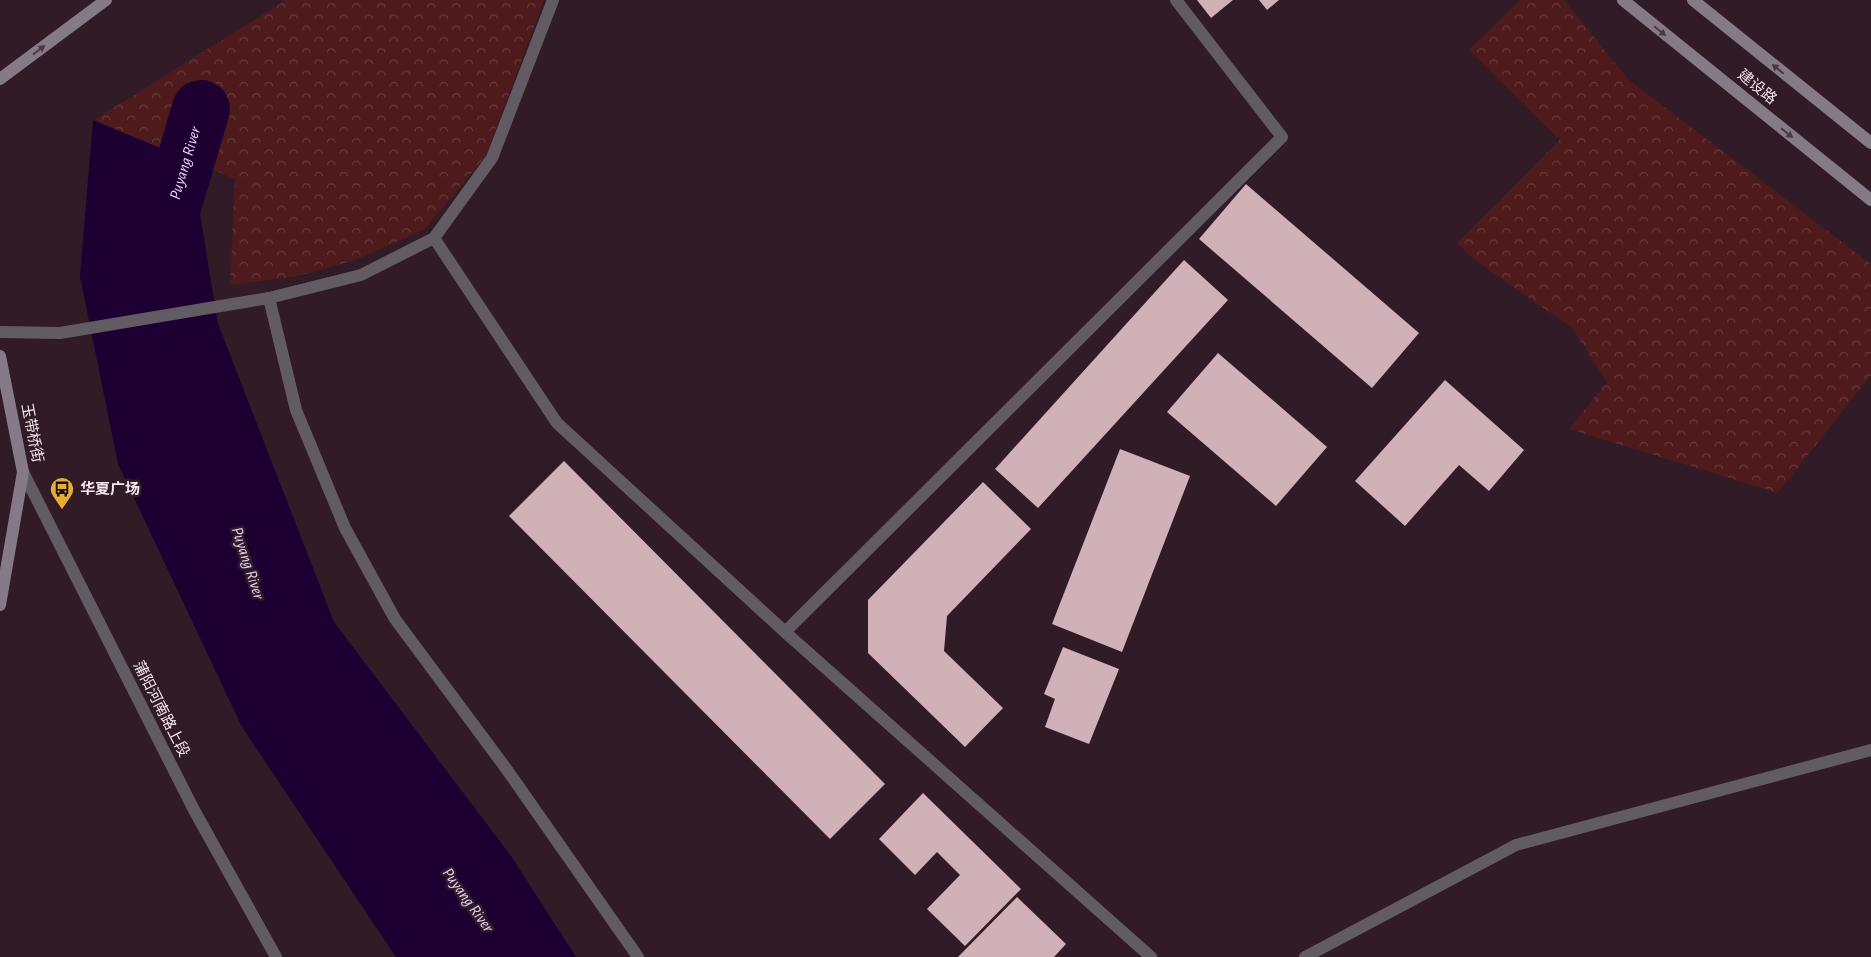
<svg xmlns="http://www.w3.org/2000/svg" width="1871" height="957" font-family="'Alegreya Sans','Noto Sans SC',sans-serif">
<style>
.park{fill:url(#park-crowns)}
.water{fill:#1d0031}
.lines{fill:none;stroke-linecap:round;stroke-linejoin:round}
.river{stroke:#1d0031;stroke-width:58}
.building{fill:#d0b1b7}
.service{stroke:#635b63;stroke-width:12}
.minor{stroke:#635b63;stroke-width:12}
.tertiary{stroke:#635b63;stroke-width:12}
.secondary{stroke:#877a87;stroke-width:12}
.oneway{fill:#4a3844}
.labels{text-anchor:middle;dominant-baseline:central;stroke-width:5;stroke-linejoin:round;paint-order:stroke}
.street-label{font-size:15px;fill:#f5e6ee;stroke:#301b27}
.poi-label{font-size:15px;font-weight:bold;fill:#f5e6ee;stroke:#301b27;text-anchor:start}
.water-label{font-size:16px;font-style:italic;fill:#e6d3fb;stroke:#301b27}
</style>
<defs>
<pattern id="park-crowns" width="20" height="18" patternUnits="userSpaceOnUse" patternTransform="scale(1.25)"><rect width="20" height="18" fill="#4e1a1b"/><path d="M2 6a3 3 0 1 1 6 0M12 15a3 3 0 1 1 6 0" fill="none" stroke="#683b3c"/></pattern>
</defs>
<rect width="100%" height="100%" fill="#301b27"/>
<g class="park">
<path d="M286,0H544L486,156L424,230L355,260L298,276L230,285L235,179L94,120Z"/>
<path d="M1520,0H1564L1629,80L1871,264V375L1778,493L1569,429L1607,382L1572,328L1472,258L1457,243L1560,140L1469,50Z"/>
</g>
<path class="water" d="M93,120L207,168L200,214L218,324L334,622L511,856L576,957H396L242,727L118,464L80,276Z"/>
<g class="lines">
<path class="river" id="s1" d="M164,234L201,109"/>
</g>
<g class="building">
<path d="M1197,0H1233L1211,18Z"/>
<path d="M1259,0H1279L1267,10Z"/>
<path d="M1246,184L1419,333L1372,388L1199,239Z"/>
<path d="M1184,260L1228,300L1038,508L995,469Z"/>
<path d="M1218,353L1327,447L1276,506L1167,412Z"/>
<path d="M1445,380L1524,450L1489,491L1459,465L1405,526L1355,481Z"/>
<path d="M1120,449L1190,476L1122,652L1052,624Z"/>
<path d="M564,461L885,784L830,839L509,516Z"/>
<path d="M983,482L1031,529L947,616L944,651L1003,708L965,747L868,653V600Z"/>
<path d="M1063,647L1119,669L1089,744L1045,727L1055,699L1044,694Z"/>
<path d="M923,793L1021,889L965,946L927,909L960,875L937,852L915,875L879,839Z"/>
<path d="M1017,897L1066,944L1054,957H958Z"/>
</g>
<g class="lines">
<path class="service" d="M785,632L1282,137L1176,0"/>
<g class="minor">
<path d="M434,238L557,423L785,632L1151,957"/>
<path d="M269,298L296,410L345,528L395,619L505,767L638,957"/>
<path d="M0,332L60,333L269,298L361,275L434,238L492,158L553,0"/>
<path d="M1305,957L1516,845L1871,750"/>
</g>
<path class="tertiary" d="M23,472L194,810L276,957"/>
<g class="secondary">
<path d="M1623,0L1871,200"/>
<path d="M1693,0L1871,143"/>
<path d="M0,79L106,0"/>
<path d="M0,356L23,472L0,605"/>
</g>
</g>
<defs><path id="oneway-solid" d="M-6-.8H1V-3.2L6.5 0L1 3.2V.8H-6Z" transform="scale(1.25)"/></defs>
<g class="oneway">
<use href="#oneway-solid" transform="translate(1660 31) rotate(39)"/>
<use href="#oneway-solid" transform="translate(39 50) rotate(-37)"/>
<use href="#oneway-solid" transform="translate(1778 69) rotate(-141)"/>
<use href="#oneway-solid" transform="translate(1787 133) rotate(39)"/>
</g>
<defs>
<g id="bus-pin" transform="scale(1.25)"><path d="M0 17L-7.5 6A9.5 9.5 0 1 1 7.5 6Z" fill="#e8ab37" stroke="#301b27"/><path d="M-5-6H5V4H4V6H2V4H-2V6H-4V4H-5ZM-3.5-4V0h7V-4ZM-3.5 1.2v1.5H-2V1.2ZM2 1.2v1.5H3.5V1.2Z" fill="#111"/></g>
</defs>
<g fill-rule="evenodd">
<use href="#bus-pin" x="62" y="489"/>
</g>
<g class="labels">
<g class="street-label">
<text transform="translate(1757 87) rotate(39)">建设路</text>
<text transform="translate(32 433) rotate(79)">玉带桥街</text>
<text transform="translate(161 709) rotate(63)">蒲阳河南路上段</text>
</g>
<g class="poi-label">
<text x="80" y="489">华夏广场</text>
</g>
<g class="water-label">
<text stroke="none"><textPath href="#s1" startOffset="74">Puyang River</textPath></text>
<text transform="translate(248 563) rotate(72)">Puyang River</text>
<text transform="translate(468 900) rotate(54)">Puyang River</text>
</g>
</g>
</svg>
